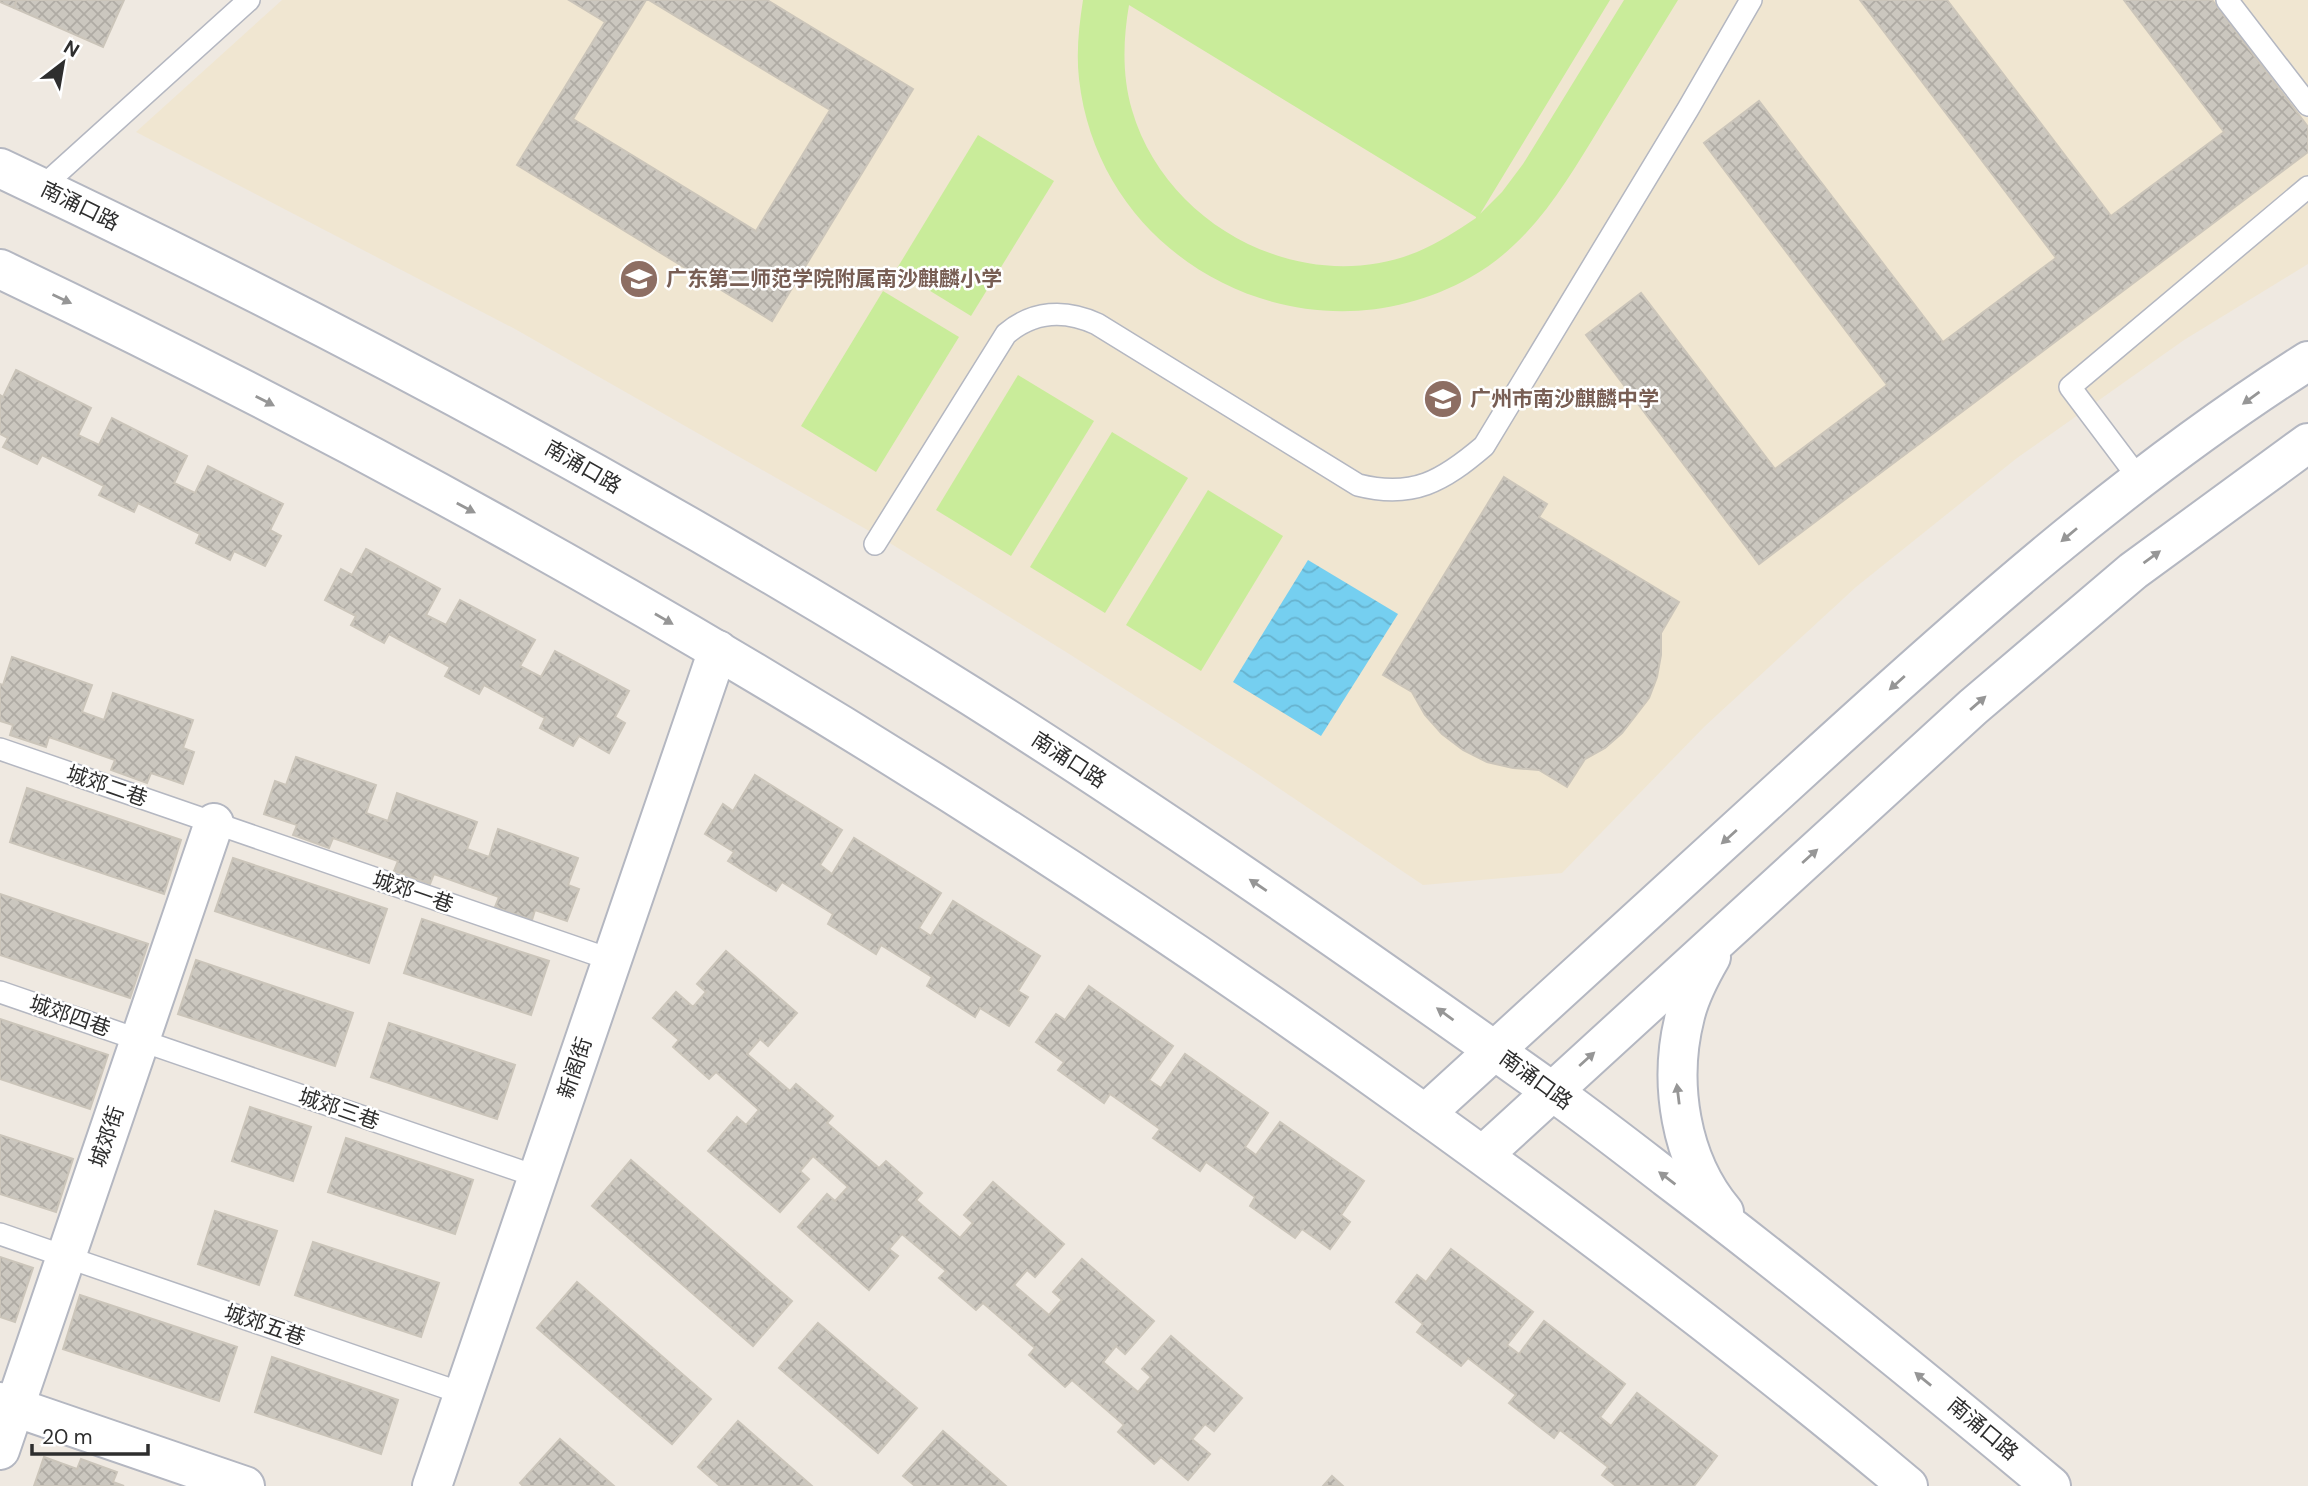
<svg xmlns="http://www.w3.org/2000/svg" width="2308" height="1486" font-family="'DM Sans','Noto Sans SC',sans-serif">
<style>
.education{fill:#f0e6d1}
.pitch{fill:#c9ec9a;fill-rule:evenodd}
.water{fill:url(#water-waves)}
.building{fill:url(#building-cross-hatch);stroke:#cbc5ba;stroke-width:2}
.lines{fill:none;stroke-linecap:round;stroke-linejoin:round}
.lane-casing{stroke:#b4b7c1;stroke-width:24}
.street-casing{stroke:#b4b7c1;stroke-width:42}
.secondary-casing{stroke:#b4b7c1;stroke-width:42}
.lane{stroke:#fff;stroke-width:21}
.street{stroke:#fff;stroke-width:38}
.secondary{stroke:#fff;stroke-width:38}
.oneway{fill:#969696}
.labels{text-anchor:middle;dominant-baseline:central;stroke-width:5;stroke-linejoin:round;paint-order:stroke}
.street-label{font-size:21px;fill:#2e2e2e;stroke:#fff}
.education-label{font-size:21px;font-weight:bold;fill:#785e54;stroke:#fff;text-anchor:start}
</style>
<defs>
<pattern id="water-waves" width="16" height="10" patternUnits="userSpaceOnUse" patternTransform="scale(1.75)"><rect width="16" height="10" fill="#75cff0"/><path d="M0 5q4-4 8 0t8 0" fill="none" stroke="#66b2ce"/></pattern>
<pattern id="building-cross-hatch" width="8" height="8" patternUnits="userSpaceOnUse" patternTransform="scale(1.75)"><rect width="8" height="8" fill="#cbc7bf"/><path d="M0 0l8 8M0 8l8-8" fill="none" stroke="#afaba4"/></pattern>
</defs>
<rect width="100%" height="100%" fill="#efe9e1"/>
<path class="education" d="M282,0H2308V264L2184,340L2017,458L1856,587L1705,726L1562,873L1423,885L1246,766L1066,652L885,540L515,329L136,132Z"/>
<g class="pitch">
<path d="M1083,0H1610L1480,214L1502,192L1523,164L1624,0H1678C1653,41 1628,81 1603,122C1567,181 1533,242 1471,277C1309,369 1100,266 1079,79C1076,52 1079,26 1083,0ZM1129,5L1476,217V218C1457,231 1438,243 1417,252C1303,298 1166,227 1132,110C1122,76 1123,40 1129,5Z"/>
<path d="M978,135L1054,181L971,316L896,270Z"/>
<path d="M883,291L959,337L876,472L801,426Z"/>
<path d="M1018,375L1094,421L1011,556L936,510Z"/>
<path d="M1112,432L1188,478L1105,613L1030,567Z"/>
<path d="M1208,490L1283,536L1201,671L1126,625Z"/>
</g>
<path class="water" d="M1308,560L1398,614L1321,736L1233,682Z"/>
<g class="building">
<path d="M0,0H17L14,8L0,2Z"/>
<path d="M17,0H124L103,47L14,8Z"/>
<path d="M569,0H646L573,119L756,231L830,110L649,0H767L913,89L772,321L517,165L605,22Z"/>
<path d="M1860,0H1947L2111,216L2224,132L2124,0H2212L2308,127V152L1759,564L1586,335L1641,293L1775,469L1887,385L1704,143L1759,101L1943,342L2056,258Z"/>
<path d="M16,370L91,408L78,435L99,445L112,418L187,456L174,483L195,493L208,466L283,504L270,530L281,536L265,566L234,551L230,560L196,543L200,534L138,503L134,512L99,495L104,486L42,455L37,464L3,447L8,438L0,434V395L3,397Z"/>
<path d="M1504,477L1547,504L1539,517L1679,602L1661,633V655L1657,677L1649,698L1622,733L1605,748L1585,759L1567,787L1539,770L1513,768L1487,762L1463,750L1442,734L1425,715L1412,692L1383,675Z"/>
<path d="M366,549L440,589L426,615L446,625L460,600L535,640L520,666L541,677L555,651L629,691L615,717L625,723L609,753L579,736L573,746L540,728L545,718L484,685L479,694L445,676L450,667L389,634L384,643L351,625L356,616L325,600L341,569L352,575Z"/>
<path d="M12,657L92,685L82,712L104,720L113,693L193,720L183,748L194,752L183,784L151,773L147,783L111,770L115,760L49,737L46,747L10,735L13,725L0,721V684L3,685Z"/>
<path d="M296,757L376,785L366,813L388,821L397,793L477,822L467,849L489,857L498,829L578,858L568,885L579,889L567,921L535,910L532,920L495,907L499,897L434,874L430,884L394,871L398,861L333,838L329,848L293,835L297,825L264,814L275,781L286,785Z"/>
<path d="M755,775L842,830L820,865L832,874L854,838L941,893L919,928L931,936L953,901L1040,956L1018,991L1028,997L1009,1026L980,1008L975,1017L927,986L932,977L881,945L876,954L828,924L833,914L782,882L776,891L728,861L734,852L705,834L723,804L733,811Z"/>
<path d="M27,788L181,840L164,894L10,842Z"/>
<path d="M233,858L387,909L369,963L215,911Z"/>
<path d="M0,894L148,944L130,998L0,955Z"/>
<path d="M422,919L549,961L531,1015L404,973Z"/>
<path d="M726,951L797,1013L768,1046L760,1039L747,1054L790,1091L796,1084L833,1116L827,1123L879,1168L886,1161L922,1193L916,1200L960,1238L973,1223L964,1215L993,1182L1064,1244L1035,1277L1027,1270L1014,1285L1049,1315L1062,1300L1053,1292L1082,1259L1154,1321L1125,1354L1116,1346L1103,1362L1138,1392L1151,1377L1142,1369L1171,1336L1242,1398L1214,1431L1205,1424L1192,1439L1210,1454L1188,1480L1161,1457L1154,1464L1118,1432L1124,1425L1072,1380L1065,1387L1029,1355L1035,1348L983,1303L976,1310L939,1278L946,1271L902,1234L889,1249L898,1256L869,1290L798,1227L827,1194L835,1201L848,1187L813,1156L800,1171L809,1179L780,1212L708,1151L737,1117L746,1125L759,1110L716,1072L709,1079L673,1047L679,1040L653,1018L676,992L693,1007L706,992L697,984Z"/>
<path d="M196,960L353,1013L335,1066L178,1014Z"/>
<path d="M1089,986L1173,1046L1149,1080L1161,1088L1185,1054L1268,1113L1245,1147L1256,1155L1280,1122L1364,1181L1341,1215L1350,1222L1330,1249L1302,1229L1295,1238L1250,1206L1255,1197L1206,1162L1200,1171L1153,1138L1160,1129L1110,1094L1104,1103L1058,1070L1064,1062L1036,1042L1056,1014L1065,1020Z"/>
<path d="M0,1019L108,1055L90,1109L0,1079Z"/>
<path d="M389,1023L515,1065L497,1119L371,1077Z"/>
<path d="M250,1107L311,1127L293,1181L232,1161Z"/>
<path d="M0,1135L73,1159L56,1212L0,1194Z"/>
<path d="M346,1138L473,1180L455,1234L328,1192Z"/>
<path d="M631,1160L792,1301L753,1346L592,1206Z"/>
<path d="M215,1211L277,1231L259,1285L198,1264Z"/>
<path d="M313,1242L439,1283L421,1337L295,1295Z"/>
<path d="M1451,1249L1533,1312L1507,1345L1519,1354L1544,1321L1625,1384L1600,1417L1611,1426L1637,1393L1717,1456L1694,1486H1616L1602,1475L1608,1467L1560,1430L1554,1438L1509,1403L1516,1395L1468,1358L1461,1366L1417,1332L1423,1324L1396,1302L1417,1275L1426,1282Z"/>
<path d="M0,1257L33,1268L15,1322L0,1317Z"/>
<path d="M577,1282L711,1399L672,1444L537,1328Z"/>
<path d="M80,1295L237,1347L219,1401L63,1349Z"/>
<path d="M818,1323L917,1408L878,1453L779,1368Z"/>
<path d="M272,1357L398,1400L381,1454L255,1412Z"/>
<path d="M738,1421L812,1486H720L698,1467Z"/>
<path d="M943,1431L1006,1486H915L903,1476Z"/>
<path d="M560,1439L614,1486H523L520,1483Z"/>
<path d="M44,1457L77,1469L81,1459L117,1472L113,1482L124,1486H34Z"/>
<path d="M1332,1476L1343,1486H1323Z"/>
</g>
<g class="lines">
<g class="lane-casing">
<g id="lane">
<path d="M2227,0L2308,105"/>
<path d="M42,187L249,0"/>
<path d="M2140,480L2070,387L2308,187"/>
<path d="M875,544L1006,334C1033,311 1065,309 1097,324L1358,485C1413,499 1443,481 1484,446L1688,109L1751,0"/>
<path d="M0,749L612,960"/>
<path d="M0,992L538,1177"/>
<path d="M0,1234L464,1394"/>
</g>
</g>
<g class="street-casing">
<g id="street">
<path d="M0,1402L245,1486"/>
<path d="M0,1450L214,823"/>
<path d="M432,1486L718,650"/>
</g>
</g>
<g class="secondary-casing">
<g id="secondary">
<path d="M0,168C333,325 659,500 971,696C1172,823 1366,959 1560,1097C1596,1123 1632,1151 1667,1178C1798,1277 1925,1381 2051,1486"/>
<path d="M0,269C494,504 967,784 1411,1104C1581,1226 1748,1352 1908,1486"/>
<path d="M1711,957C1700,976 1690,995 1685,1016C1668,1082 1680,1160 1724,1212"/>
<path d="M1425,1114C1552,998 1678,883 1805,767C1964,622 2125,477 2308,361"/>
<path d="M1483,1155L1973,707L2133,571L2308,443"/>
</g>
</g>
<use href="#lane" class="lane"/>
<use href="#street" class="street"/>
<use href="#secondary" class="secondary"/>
</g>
<defs><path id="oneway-solid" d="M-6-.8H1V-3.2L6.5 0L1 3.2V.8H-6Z" transform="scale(1.75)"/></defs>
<g class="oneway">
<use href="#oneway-solid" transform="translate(62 299) rotate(25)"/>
<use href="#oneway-solid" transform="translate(2251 398) rotate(144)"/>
<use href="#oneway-solid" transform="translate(265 401) rotate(27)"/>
<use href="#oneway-solid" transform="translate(466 508) rotate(28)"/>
<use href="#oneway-solid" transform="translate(2069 535) rotate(140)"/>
<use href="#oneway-solid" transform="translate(2152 557) rotate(-36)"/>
<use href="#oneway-solid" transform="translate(664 619) rotate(30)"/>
<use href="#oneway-solid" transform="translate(1897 683) rotate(138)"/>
<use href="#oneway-solid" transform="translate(1978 703) rotate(-41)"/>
<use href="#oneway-solid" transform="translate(1729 837) rotate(138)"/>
<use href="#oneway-solid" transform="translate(1810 856) rotate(-42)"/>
<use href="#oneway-solid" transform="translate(1258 885) rotate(-146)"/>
<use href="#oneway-solid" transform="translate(1445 1014) rotate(-144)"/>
<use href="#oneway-solid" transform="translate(1587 1059) rotate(-42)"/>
<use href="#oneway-solid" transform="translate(1678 1094) rotate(-97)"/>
<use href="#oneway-solid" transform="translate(1667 1178) rotate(-143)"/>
<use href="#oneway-solid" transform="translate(1923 1379) rotate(-141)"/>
</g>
<defs>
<g id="school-disc" transform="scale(2.0125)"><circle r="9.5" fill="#8d6e63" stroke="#fff"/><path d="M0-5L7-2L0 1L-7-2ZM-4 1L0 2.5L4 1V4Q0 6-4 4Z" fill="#fff"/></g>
</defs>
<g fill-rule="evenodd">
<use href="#school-disc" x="639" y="279"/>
<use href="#school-disc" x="1443" y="399"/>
</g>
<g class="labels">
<g class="street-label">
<text transform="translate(80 206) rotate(26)">南涌口路</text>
<text transform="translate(583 467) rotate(30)">南涌口路</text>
<text transform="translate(1069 760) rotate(33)">南涌口路</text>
<text transform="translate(107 786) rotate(19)">城郊二巷</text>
<text transform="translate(413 892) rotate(19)">城郊一巷</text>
<text transform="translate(70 1016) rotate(19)">城郊四巷</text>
<text transform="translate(575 1068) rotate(-71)">新阁街</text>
<text transform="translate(1536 1080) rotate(36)">南涌口路</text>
<text transform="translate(339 1109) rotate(19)">城郊三巷</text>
<text transform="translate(107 1137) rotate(-71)">城郊街</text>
<text transform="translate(265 1325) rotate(19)">城郊五巷</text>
<text transform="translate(1983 1429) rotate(40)">南涌口路</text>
</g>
<g class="education-label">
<text x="666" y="279">广东第二师范学院附属南沙麒麟小学</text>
<text x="1470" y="399">广州市南沙麒麟中学</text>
</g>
</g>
<g transform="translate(63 63) rotate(31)" stroke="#ffffff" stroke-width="5" paint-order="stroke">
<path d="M0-5L12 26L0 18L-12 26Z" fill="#2e2e2e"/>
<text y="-10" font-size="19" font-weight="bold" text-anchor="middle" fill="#2e2e2e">N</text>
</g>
<path d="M32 1444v10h116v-10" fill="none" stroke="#2e2e2e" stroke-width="3.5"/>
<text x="42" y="1444" font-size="21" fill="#2e2e2e" stroke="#ffffff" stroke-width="5" paint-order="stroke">20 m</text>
</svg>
